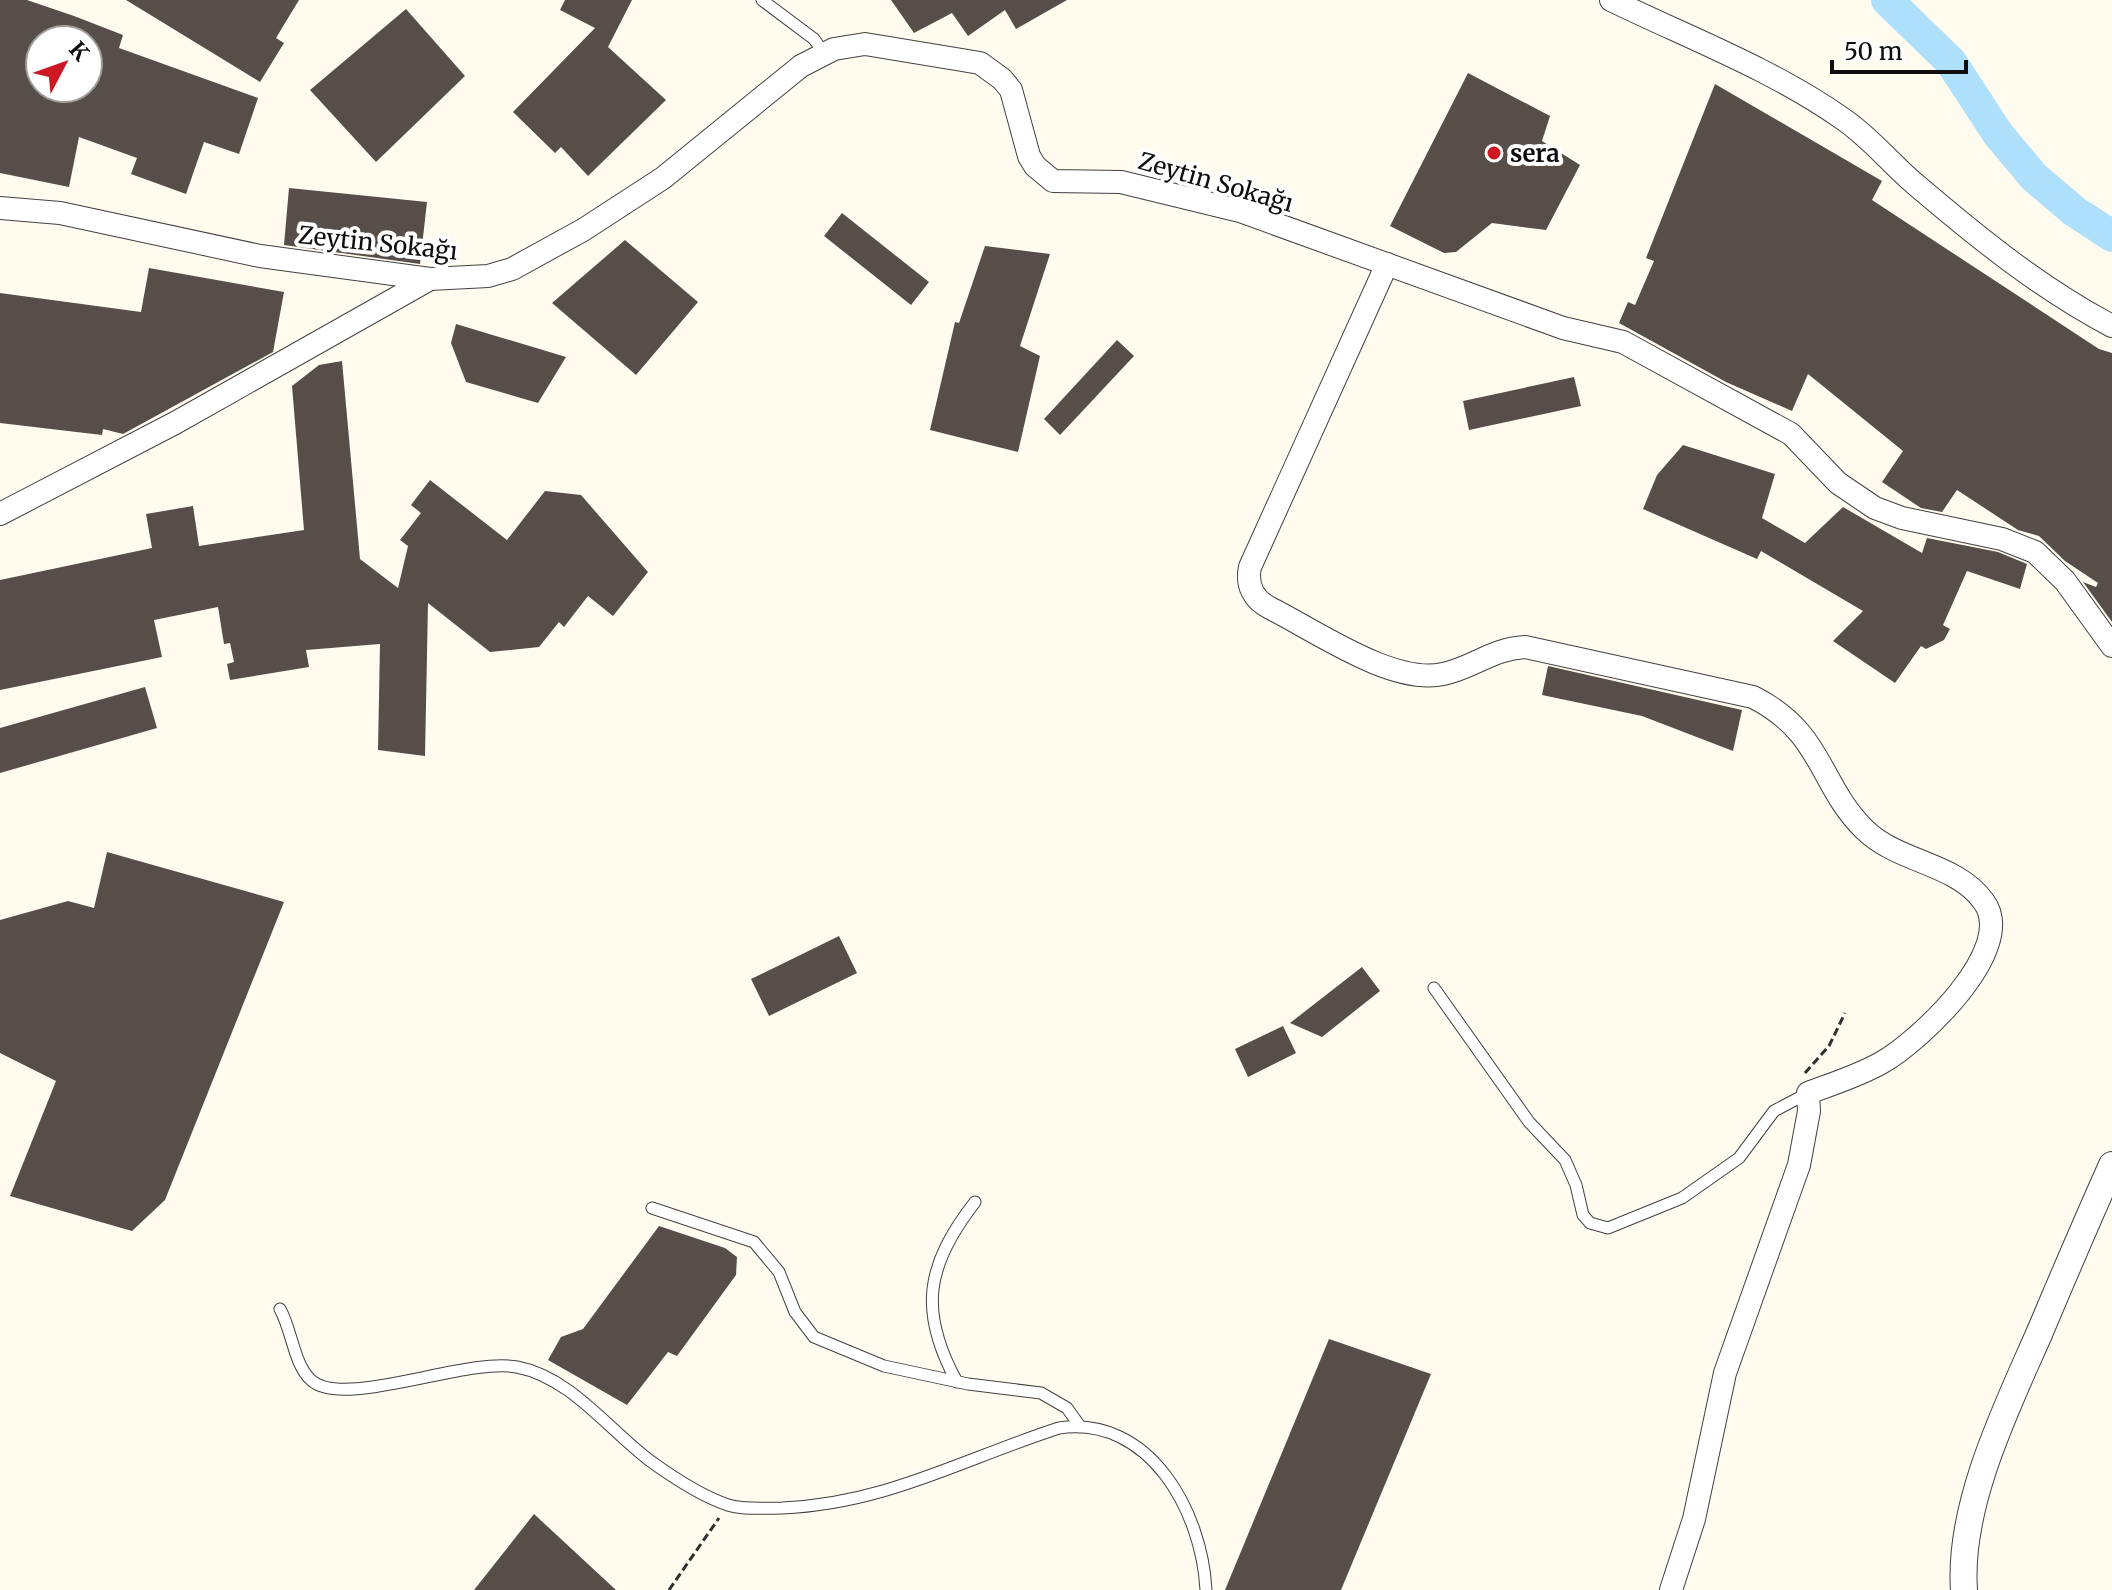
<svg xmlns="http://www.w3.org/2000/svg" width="2112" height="1590" font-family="Merriweather,serif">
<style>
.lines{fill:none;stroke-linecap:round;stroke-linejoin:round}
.river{stroke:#aee0fc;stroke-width:32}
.building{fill:#584e49;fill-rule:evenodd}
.service-casing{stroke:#414141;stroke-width:13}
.minor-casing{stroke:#414141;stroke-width:24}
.tertiary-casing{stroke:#414141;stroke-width:28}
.path{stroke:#303030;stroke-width:3;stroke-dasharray:8 4;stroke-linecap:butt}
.service{stroke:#fff;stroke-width:11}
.minor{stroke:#fff;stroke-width:22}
.tertiary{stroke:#fff;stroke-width:26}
.poi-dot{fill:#cc1822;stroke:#fff;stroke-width:3}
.labels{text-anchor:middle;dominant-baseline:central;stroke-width:8;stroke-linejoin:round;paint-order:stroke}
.poi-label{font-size:24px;font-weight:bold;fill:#0e0e0e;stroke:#fff;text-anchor:start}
.street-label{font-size:24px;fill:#0e0e0e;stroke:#fff}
</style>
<rect width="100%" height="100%" fill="#fffcef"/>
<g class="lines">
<path class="river" d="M1887,0L1951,62L1998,134L2034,177L2074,211L2112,236"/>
</g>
<g class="building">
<path d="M0,0H27L74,16L123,35L119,48L258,98L239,154L204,142L186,194L131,174L137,158L79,137L69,187L0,173ZM40,40H88V88H40Z"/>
<path d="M126,0H299L276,38L284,43L260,82Z"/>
<path d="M565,0H632L608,47L666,100L588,176L561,147L555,153L513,112L595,28L560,10Z"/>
<path d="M891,0H1067L1016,29L1005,10L968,36L952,13L914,33Z"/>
<path d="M406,9L465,76L376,162L310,90Z"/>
<path d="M1468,73L1550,116L1542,141L1580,165L1546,230L1492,223L1456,252L1444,253L1390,226Z"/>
<path d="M1715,84L1882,181L1872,200L2099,349L2112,353V622L2083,582L2096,587L2098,583L2065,561L2039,536L2018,530L1957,490L1942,512L1921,508L1882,482L1903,451L1808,374L1792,411L1726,382L1619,323L1628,302L1635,305L1654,261L1646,258Z"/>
<path d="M289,188L427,202L420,264L284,245Z"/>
<path d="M842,213L929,282L911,305L824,236Z"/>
<path d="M625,240L698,302L636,375L552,303Z"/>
<path d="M985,246L1050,254L1020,346L1040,356L1018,452L930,430L955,322L959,323Z"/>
<path d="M149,268L284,292L273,352L123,434L103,429L102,435L0,423V293L141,312Z"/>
<path d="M456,324L566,357L538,403L466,382L451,343Z"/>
<path d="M1117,340L1134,356L1060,435L1044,419Z"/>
<path d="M342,361L360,559L398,588L408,546L400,540L421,513L411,505L430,480L507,540L545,491L581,495L648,572L613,616L588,596L564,627L559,622L539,647L490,652L428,603L425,756L378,750L380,644L306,650L309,667L230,680L227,664L234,662L230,643L224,644L218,607L154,620L162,657L0,690V580L152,548L146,514L193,506L199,546L304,530L292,386L319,365Z"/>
<path d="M1574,377L1581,406L1469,430L1463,401Z"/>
<path d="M1683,445L1775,474L1762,518L1805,543L1843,507L1922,553L1927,538L1998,552L2027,564L2020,589L1967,571L1943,625L1950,629L1944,640L1926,649L1921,646L1895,683L1833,641L1863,611L1761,551L1757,559L1643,509L1657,475Z"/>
<path d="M1548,666L1742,710L1733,751L1642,716L1542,695Z"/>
<path d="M145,687L157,728L0,773V728Z"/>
<path d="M107,852L284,902L165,1200L132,1231L10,1196L56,1081L0,1053V920L68,901L94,908Z"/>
<path d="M839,936L857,973L769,1016L751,979Z"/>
<path d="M1362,967L1380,991L1322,1037L1290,1023Z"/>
<path d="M1283,1026L1296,1053L1248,1077L1235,1049Z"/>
<path d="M659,1226L725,1248L737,1257L736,1275L677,1356L668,1352L627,1405L548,1360L561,1337L583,1329Z"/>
<path d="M1329,1339L1431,1374L1341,1590H1225Z"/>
<path d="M534,1514L616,1590H474Z"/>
</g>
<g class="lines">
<g class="service-casing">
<g id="service">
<path d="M762,0L814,39L824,53"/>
<path d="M1434,988L1529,1122L1565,1160L1576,1185L1583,1215L1590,1223L1608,1228L1682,1198L1739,1158L1774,1111L1808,1093"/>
<path d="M652,1208L754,1242L779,1272L795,1312L814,1337L884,1366L968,1384L1041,1393L1067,1408L1079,1425"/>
<path d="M280,1309C292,1330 294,1365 311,1380C343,1410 466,1357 517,1367C570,1377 608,1429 649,1460C671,1476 701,1496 728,1505C743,1510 766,1508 782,1508C885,1504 963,1459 1059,1428C1150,1415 1202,1512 1206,1590"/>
<path d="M957,1382C918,1311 926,1265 975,1202"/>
</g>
</g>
<g class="minor-casing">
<g id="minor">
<path d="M1611,0C1689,38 1772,69 1843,119C1871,138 1890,163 1915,184C1976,236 2041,289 2112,326"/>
<path d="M0,208L60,213L260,256L430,279L488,276L512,269L583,230L663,178L801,66L834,49L865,44L980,63L1002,79L1011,90L1029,156L1035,166L1053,181L1121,182L1240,211L1563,328L1623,342L1791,434L1838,483L1875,508L1902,518L2002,539L2035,552L2065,581L2112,646"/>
<path d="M1387,264L1250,567C1246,586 1254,600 1270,608C1316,631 1392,685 1443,674C1473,668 1491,649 1525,647L1753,697C1824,733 1818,784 1865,830C1899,863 1957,863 1984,902C2018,949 1920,1041 1881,1063C1858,1076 1832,1084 1808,1093L1809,1111L1799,1165L1725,1373L1694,1519L1671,1590"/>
<path d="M0,514L175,423L430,279"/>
</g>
</g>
<g class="tertiary-casing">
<path id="tertiary" d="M1964,1590C1958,1506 2006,1409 2039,1334C2063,1277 2087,1221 2112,1165"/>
</g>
<g class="path">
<path d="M1805,1073L1829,1046L1845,1013"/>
<path d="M669,1590L719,1518"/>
</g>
<use href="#service" class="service"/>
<use href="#minor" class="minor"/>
<use href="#tertiary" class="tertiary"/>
</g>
<circle class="poi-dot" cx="1494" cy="153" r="8"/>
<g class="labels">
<g class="poi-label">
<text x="1510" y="153">sera</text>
</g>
<g class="street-label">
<text transform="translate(1216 182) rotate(16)">Zeytin Sokağı</text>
<text transform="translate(378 243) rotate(6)">Zeytin Sokağı</text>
</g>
</g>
<g transform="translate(64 64) rotate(49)"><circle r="38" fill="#ffffff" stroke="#9f9f9f" stroke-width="2"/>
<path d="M0-6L14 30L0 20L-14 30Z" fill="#cc1822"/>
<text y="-12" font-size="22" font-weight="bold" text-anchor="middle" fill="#0e0e0e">K</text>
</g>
<path d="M1832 60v12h134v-12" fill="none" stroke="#0e0e0e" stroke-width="4"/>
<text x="1844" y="60" font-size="24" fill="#0e0e0e" stroke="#ffffff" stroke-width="6" paint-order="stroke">50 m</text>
</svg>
